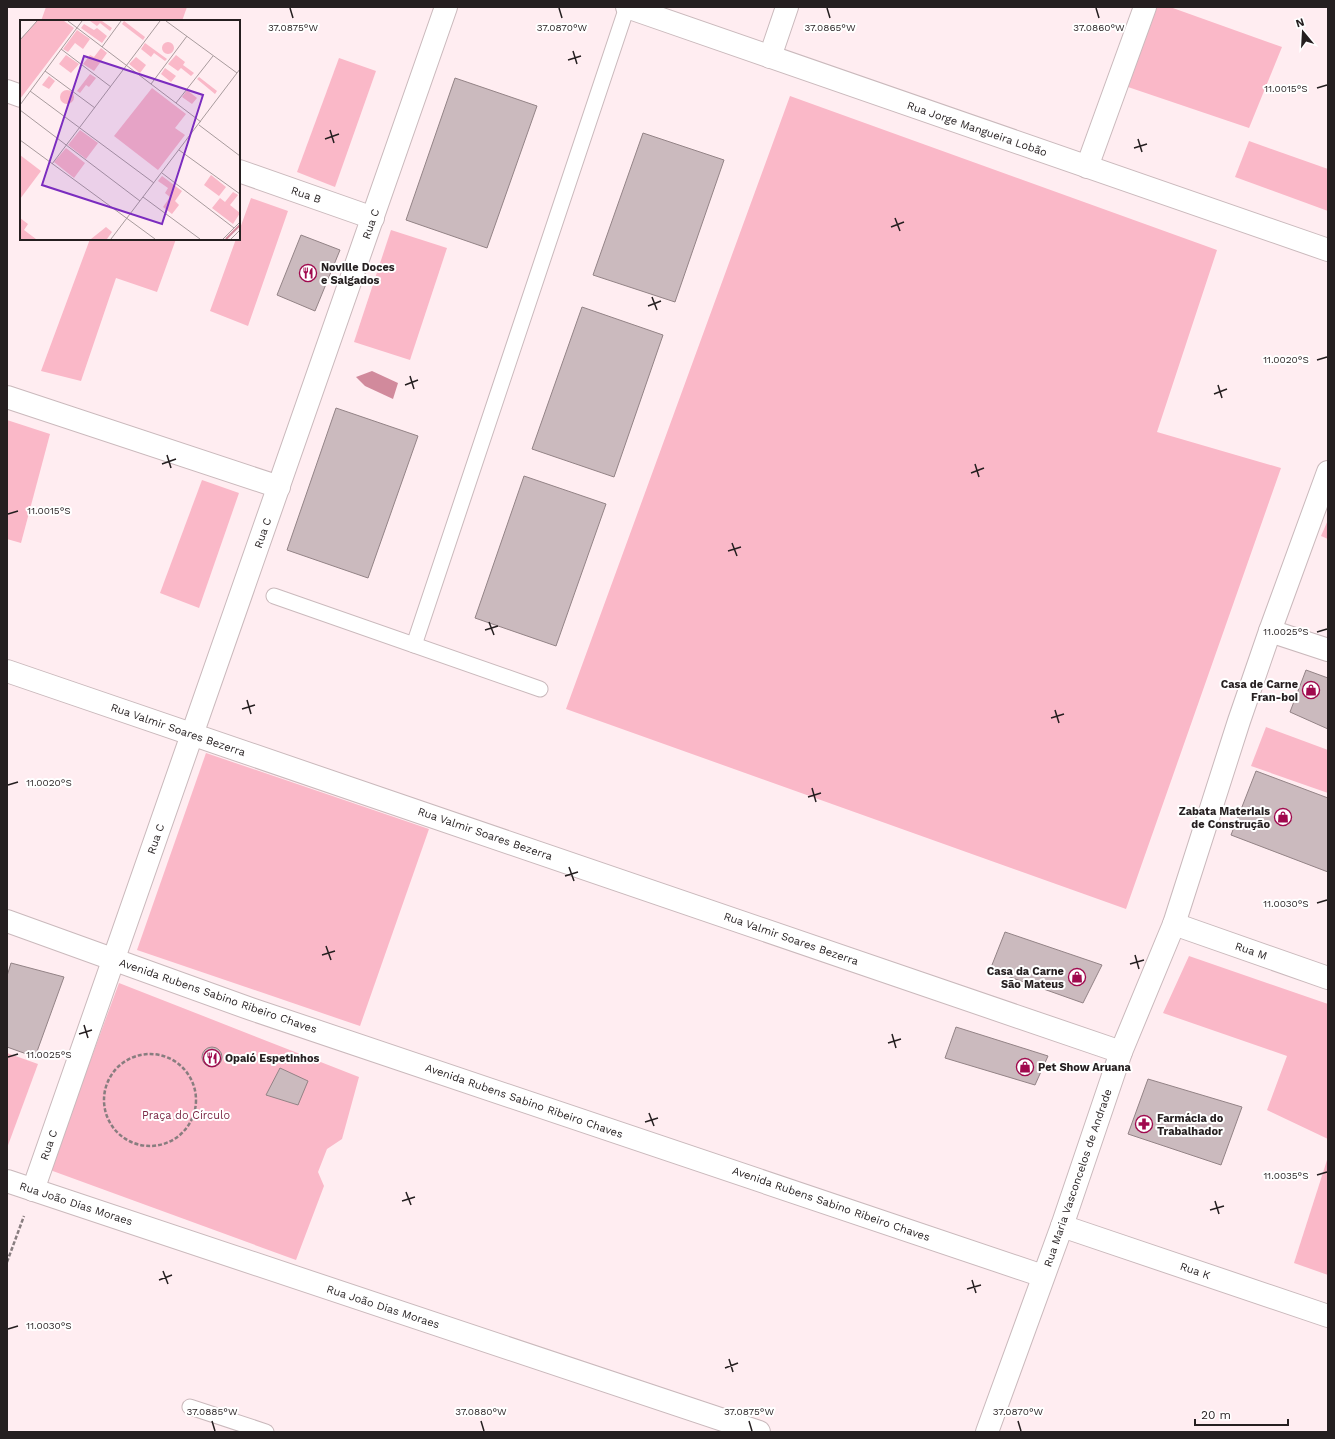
<svg xmlns="http://www.w3.org/2000/svg" width="1335" height="1439" font-family="'Work Sans',sans-serif">
<style>
.green{fill:#fab8c8}
.water{fill:#d18a9c}
.building{fill:#cbbabe;stroke:#938386}
.lines{fill:none;stroke-linecap:round;stroke-linejoin:round}
.lane-casing{stroke:#cab9bc;stroke-width:17}
.street-casing{stroke:#cab9bc;stroke-width:24}
.secondary-casing{stroke:#cab9bc;stroke-width:24}
.path{stroke:#887d7f;stroke-width:2.5;stroke-dasharray:4 2;stroke-linecap:butt}
.lane{stroke:#fff;stroke-width:15}
.street{stroke:#fff;stroke-width:22}
.secondary{stroke:#fff;stroke-width:22}
.ticks{fill:none;stroke:#251f20;stroke-width:1.5}
.labels{text-anchor:middle;dominant-baseline:central;stroke-width:4;stroke-linejoin:round;paint-order:stroke}
.street-label{font-size:11px;fill:#251f20;stroke:#fff}
.poi-label{font-size:11px;font-weight:bold;fill:#251f20;stroke:#fff;text-anchor:start}
.park-label{font-size:11px;fill:#7b2744;stroke:#fff}
.inset-river{fill:none;stroke:#d18a9c;stroke-width:2}
.inset-road{fill:none;stroke:#a89b9d;stroke-width:1}
.view{fill:#7b2cbf;fill-opacity:0.15;stroke:#7b2cbf;stroke-width:2}
.inset-edge{fill:none;stroke:#251f20;stroke-width:2}
.ticks-label{font-size:10px;text-anchor:middle;fill:#251f20;stroke:#fff;stroke-width:4;stroke-linejoin:round;paint-order:stroke}
</style>
<rect width="100%" height="100%" fill="#ffedf1"/>
<g class="green">
<path d="M46,7H187L182,21H41Z"/>
<path d="M1147,7H1170L1282,47L1249,128L1125,86Z"/>
<path d="M339,58L376,71L335,187L297,172Z"/>
<path d="M790,96L1217,250L1157,432L1281,468L1126,909L566,709Z"/>
<path d="M1249,141L1328,169V211L1235,177Z"/>
<path d="M251,198L288,211L248,326L210,311L236,239H239V231Z"/>
<path d="M391,230L447,248L410,360L354,342Z"/>
<path d="M90,239H176L157,292L116,278L81,381L41,371Z"/>
<path d="M7,420L50,434L21,543L7,539Z"/>
<path d="M202,480L239,493L199,608L160,593Z"/>
<path d="M1328,520V539L1321,536Z"/>
<path d="M1266,727L1328,750V793L1251,766Z"/>
<path d="M206,753L429,829L360,1026L137,950Z"/>
<path d="M1189,956L1328,1004V1139L1267,1110L1287,1056L1163,1013Z"/>
<path d="M119,983L359,1077L342,1139L327,1149L318,1172L324,1186L296,1260L50,1170Z"/>
<path d="M7,1053L38,1064L7,1148Z"/>
<path d="M1328,1157V1275L1294,1263Z"/>
</g>
<path class="water" d="M372,371L398,383L393,399L365,386L356,377Z"/>
<g class="building">
<path d="M455,78L537,106L487,248L406,220Z"/>
<path d="M643,133L724,160L675,302L593,275Z"/>
<path d="M301,235L340,250L315,311L277,295Z"/>
<path d="M582,307L663,335L614,477L532,449Z"/>
<path d="M336,408L418,436L368,578L287,550Z"/>
<path d="M524,476L606,504L556,646L475,618Z"/>
<path d="M1306,670L1328,678V729L1290,712Z"/>
<path d="M1256,771L1328,798V872L1231,835Z"/>
<path d="M1005,932L1102,965L1083,1003L990,970Z"/>
<path d="M11,963L64,977L35,1057L7,1047V976Z"/>
<path d="M956,1027L1048,1056L1035,1085L945,1058Z"/>
<circle cx="212" cy="1057" r="10"/>
<path d="M280,1068L308,1081L298,1105L266,1095Z"/>
<path d="M1148,1079L1242,1107L1221,1165L1128,1134Z"/>
</g>
<g class="lines">
<g class="lane-casing">
<g id="lane">
<path d="M274,596L540,689"/>
<path d="M414,645L627,7"/>
<path d="M190,1407L266,1432"/>
</g>
</g>
<g class="street-casing">
<g id="street">
<path d="M627,7L1328,250"/>
<path d="M770,57L787,7"/>
<path d="M7,91L21,96"/>
<path d="M1087,167L1145,7"/>
<path d="M239,171L373,218"/>
<path d="M7,397L279,487"/>
<path d="M1270,631L1328,650"/>
<path d="M7,671L1121,1052"/>
<path d="M1174,924L1328,978"/>
<path d="M7,1181L759,1432"/>
<path d="M33,1190L446,7"/>
<path d="M1062,1226L1328,1316"/>
<path d="M987,1432L1062,1226L1121,1052L1174,924L1239,721L1270,631L1328,472"/>
</g>
</g>
<g class="secondary-casing">
<path id="secondary" d="M7,921L251,1009L1043,1276"/>
</g>
<g class="path">
<circle cx="150" cy="1100" r="46"/>
<path d="M7,1262L24,1216"/>
</g>
<use href="#lane" class="lane"/>
<use href="#street" class="street"/>
<use href="#secondary" class="secondary"/>
</g>
<path class="ticks" d="M290,8L293,18M559,8L562,18M827,8L830,18M1096,8L1099,18M573,51L577,64M568,60L581,56M1317,88L1327,85M330,130L334,143M325,139L339,134M1138,139L1142,152M1134,148L1147,144M895,218L900,231M891,227L904,222M652,297L657,310M648,306L661,301M1317,360L1327,357M410,376L414,389M405,385L418,380M1218,385L1222,398M1214,394L1227,389M167,455L171,468M162,464L176,459M975,464L979,477M971,473L984,468M8,514L18,511M732,543L737,556M728,551L741,547M489,622L494,635M485,630L498,626M1317,632L1327,629M247,700L251,714M242,709L255,705M1055,710L1059,723M1051,718L1064,714M8,785L18,782M812,788L816,802M808,797L821,793M569,867L574,881M565,876L578,872M1317,903L1327,900M326,946L331,960M322,955L335,951M1135,955L1139,969M1130,964L1144,960M84,1025L88,1038M79,1034L92,1030M892,1034L896,1048M888,1043L901,1039M8,1057L18,1054M649,1113L654,1126M645,1122L658,1118M1317,1175L1327,1172M406,1192L411,1205M402,1201L415,1197M1215,1201L1219,1214M1210,1210L1224,1206M163,1271L168,1284M159,1280L172,1275M972,1280L976,1293M967,1289L981,1285M8,1329L18,1326M729,1359L733,1372M725,1368L738,1363M212,1421L215,1431M481,1421L484,1431M749,1421L752,1431M1018,1421L1021,1431"/>
<defs>
<g id="restaurant-ring" transform="scale(0.9)"><circle r="9.5" fill="#fff" stroke="#a00a4e" stroke-width="1.5"/><path d="M-5-6h1v4h1v-4h1v4h1v-4h1v5L-1.5 .5V6h-2V.5L-5-1ZM5-6V6H3V1.5H1.5Q1.5-4 5-6Z" fill="#a00a4e"/></g>
<g id="shop-ring" transform="scale(0.9)"><circle r="9.5" fill="#fff" stroke="#a00a4e" stroke-width="1.5"/><path d="M-5-2.5h2.3a2.7 3.5 0 0 1 5.4 0H5L5.5 6h-11ZM-1.5-2.5h3a1.5 2.3 0 0 0-3 0Z" fill="#a00a4e"/></g>
<g id="pharmacy-ring" transform="scale(0.9)"><circle r="9.5" fill="#fff" stroke="#a00a4e" stroke-width="1.5"/><path d="M-2-6h4v4h4v4h-4v4h-4v-4h-4v-4h4Z" fill="#a00a4e"/></g>
</defs>
<g fill-rule="evenodd">
<use href="#restaurant-ring" x="308" y="273"/>
<use href="#shop-ring" x="1311" y="690"/>
<use href="#shop-ring" x="1283" y="817"/>
<use href="#shop-ring" x="1077" y="977"/>
<use href="#restaurant-ring" x="212" y="1058"/>
<use href="#shop-ring" x="1025" y="1067"/>
<use href="#pharmacy-ring" x="1144" y="1124"/>
</g>
<g class="labels">
<g class="street-label">
<text transform="translate(977 129) rotate(19)">Rua Jorge Mangueira Lobão</text>
<text transform="translate(306 195) rotate(19)">Rua B</text>
<text transform="translate(371 224) rotate(-71)">Rua C</text>
<text transform="translate(263 533) rotate(-71)">Rua C</text>
<text transform="translate(178 730) rotate(19)">Rua Valmir Soares Bezerra</text>
<text transform="translate(485 834) rotate(19)">Rua Valmir Soares Bezerra</text>
<text transform="translate(156 839) rotate(-71)">Rua C</text>
<text transform="translate(791 939) rotate(19)">Rua Valmir Soares Bezerra</text>
<text transform="translate(1251 951) rotate(19)">Rua M</text>
<text transform="translate(218 996) rotate(19)">Avenida Rubens Sabino Ribeiro Chaves</text>
<text transform="translate(524 1101) rotate(19)">Avenida Rubens Sabino Ribeiro Chaves</text>
<text transform="translate(49 1145) rotate(-71)">Rua C</text>
<text transform="translate(1078 1178) rotate(-71)">Rua Maria Vasconcelos de Andrade</text>
<text transform="translate(76 1204) rotate(18)">Rua João Dias Moraes</text>
<text transform="translate(831 1204) rotate(19)">Avenida Rubens Sabino Ribeiro Chaves</text>
<text transform="translate(1195 1271) rotate(19)">Rua K</text>
<text transform="translate(383 1307) rotate(18)">Rua João Dias Moraes</text>
</g>
<g class="poi-label">
<text x="321" y="267">Noville Doces<tspan x="321" dy="13">e Salgados</tspan></text>
<text x="1298" y="684" text-anchor="end">Casa de Carne<tspan x="1298" dy="13">Fran-boi</tspan></text>
<text x="1270" y="811" text-anchor="end">Zabata Materiais<tspan x="1270" dy="13">de Construção</tspan></text>
<text x="1064" y="971" text-anchor="end">Casa da Carne<tspan x="1064" dy="13">São Mateus</tspan></text>
<text x="225" y="1058">Opaió Espetinhos</text>
<text x="1038" y="1067">Pet Show Aruana</text>
<text x="1157" y="1118">Farmácia do<tspan x="1157" dy="13">Trabalhador</tspan></text>
</g>
<g class="park-label">
<text x="186" y="1115">Praça do Círculo</text>
</g>
</g>
<g transform="translate(20 20)">
<rect width="220" height="220" fill="#ffedf1"/>
<path d="M17,1H44L54,8L0,79V20ZM70,1H82L92,8L90,11L80,3L77,6ZM104,1L125,17L123,20L102,4ZM64,4L74,10L77,8L87,16L82,23L61,8ZM57,10L70,19L63,29L55,23L48,32L43,29ZM142 28a6 6 0 1 1 12 0a6 6 0 1 1-12 0ZM125,23L147,39L145,41L134,33L131,37L121,29ZM81,28L87,33L74,51L63,44L70,35L74,37ZM46,35L59,44L51,53L39,44ZM156,35L165,42L163,45L174,53L171,56L161,48L158,51L148,44ZM116,37L126,45L120,53L109,44ZM145,48L156,56L151,62L141,54ZM70,54L76,58L69,67L66,65L60,73L57,71ZM29,56L35,61L29,69L22,65ZM179,57L197,71L195,74L177,59ZM132,68L166,94L155,108L165,115L138,150L94,116ZM167,70L177,78L172,84L162,77ZM40 77a7 7 0 1 1 14 0a7 7 0 1 1-14 0ZM60,110L78,123L66,139L48,125ZM46,128L65,143L54,158L34,142ZM0,135L21,151L0,179ZM191,155L206,167L199,176L184,165ZM142,156L162,171L155,181L159,185L152,194L143,187L150,177L145,173L148,168L138,161ZM213,172L218,175L210,185L220,193L213,204L192,188L200,178L205,182ZM0,198L8,204L4,210L16,219H0ZM86,207L92,212L87,219H71Z" fill="#fab8c8"/>
<path class="inset-river" d="M206,219L220,205"/>
<path class="inset-road" d="M48,1L181,102M146,1L217,53M0,20L17,1M82,27L101,1M41,29L91,67M25,51L75,88M131,64L167,16M10,71L134,163M156,83L193,36M0,85L62,1M0,90L120,181M179,105L220,136M0,120L135,219M159,130L220,174M32,144L140,1M142,153L214,208M123,177L180,219M91,219L220,49M203,219L220,202M211,219L220,210"/>
<path class="view" d="M64,36L183,75L142,204L22,165Z"/>
<rect width="220" height="220" class="inset-edge"/>
</g>
<g class="ticks-label">
<text x="293" y="31">37.0875°W</text>
<text x="562" y="31">37.0870°W</text>
<text x="830" y="31">37.0865°W</text>
<text x="1099" y="31">37.0860°W</text>
<text x="1286" y="92">11.0015°S</text>
<text x="1286" y="363">11.0020°S</text>
<text x="49" y="514">11.0015°S</text>
<text x="1286" y="635">11.0025°S</text>
<text x="49" y="786">11.0020°S</text>
<text x="1286" y="907">11.0030°S</text>
<text x="49" y="1058">11.0025°S</text>
<text x="1286" y="1179">11.0035°S</text>
<text x="49" y="1329">11.0030°S</text>
<text x="212" y="1415">37.0885°W</text>
<text x="481" y="1415">37.0880°W</text>
<text x="749" y="1415">37.0875°W</text>
<text x="1018" y="1415">37.0870°W</text>
</g>
<rect width="1335" height="1439" fill="none" stroke="#251f20" stroke-width="16"/>
<g transform="translate(1303 32) rotate(342)" stroke="#ffffff" stroke-width="3" paint-order="stroke">
<path d="M0-3L7 15L0 10L-7 15Z" fill="#251f20"/>
<text y="-6" font-size="11" font-weight="bold" text-anchor="middle" fill="#251f20">N</text>
</g>
<path d="M1195 1419v6h93v-6" fill="none" stroke="#251f20" stroke-width="2"/>
<text x="1201" y="1419" font-size="12" fill="#251f20" stroke="#ffffff" stroke-width="3" paint-order="stroke">20 m</text>
</svg>
